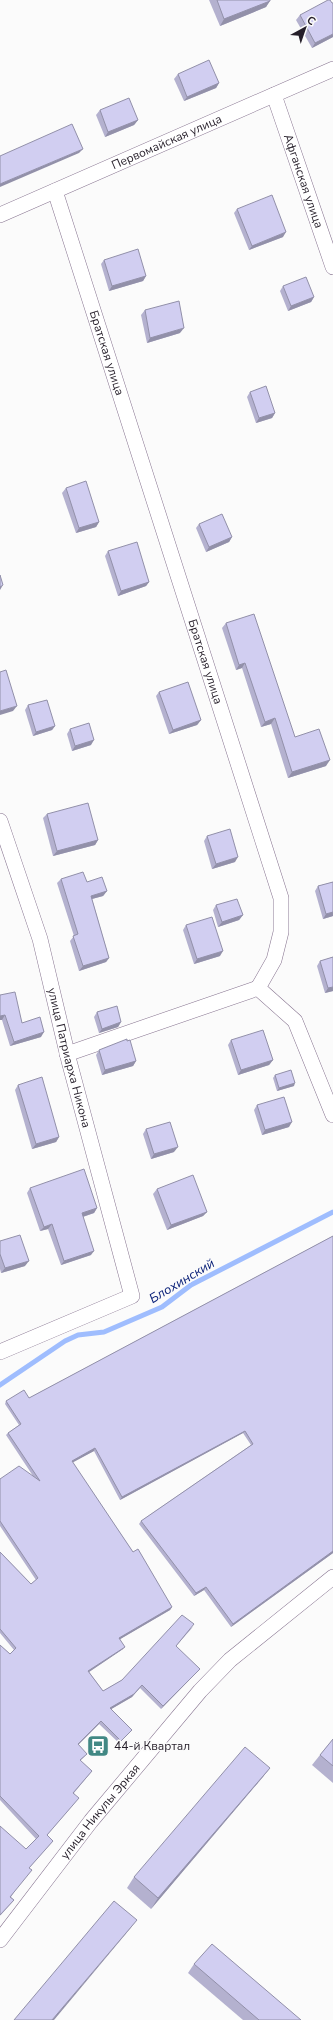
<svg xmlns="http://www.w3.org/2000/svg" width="333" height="2020" font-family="'Nunito Sans',sans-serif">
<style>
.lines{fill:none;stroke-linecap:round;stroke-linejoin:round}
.stream{stroke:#9fbdfe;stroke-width:5}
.street-casing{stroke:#877490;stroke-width:16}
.street{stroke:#fff;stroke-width:15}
.wall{fill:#b4b1cf}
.shaded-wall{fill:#9290a9}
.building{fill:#d1cef1;stroke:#9290a9}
.labels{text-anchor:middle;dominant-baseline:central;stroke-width:3;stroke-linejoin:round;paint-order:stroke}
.street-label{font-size:12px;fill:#251e29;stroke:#fbfbfb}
.poi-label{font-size:12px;fill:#251e29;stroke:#fbfbfb;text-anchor:start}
.water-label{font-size:13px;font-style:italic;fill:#041b75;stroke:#fbfbfb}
</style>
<rect width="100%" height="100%" fill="#fbfbfb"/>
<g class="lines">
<path class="stream" d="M0,1385L65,1341L78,1335L104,1332L162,1307L191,1285L333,1212"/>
<g class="street-casing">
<g id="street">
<path id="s1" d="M274,95L333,267"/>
<path id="s2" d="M55,191L281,898V932L274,960L258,988L295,1021L333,1115"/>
<path id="s3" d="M0,215L333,69"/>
<path id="s4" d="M0,821L40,939L69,1061L132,1296L0,1352"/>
<path d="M67,1054L258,988"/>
<path id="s5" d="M0,1940L91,1821L200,1691L230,1660L333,1577"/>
</g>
</g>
<use href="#street" class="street"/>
</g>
<g class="wall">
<path d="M209,0H270L266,7L220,26Z"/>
<path d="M332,3L333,37L312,48L296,20L300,15Z"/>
<path d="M178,74L219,83L216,88L184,101L174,79Z"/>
<path d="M100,110L138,120L134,125L105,137L96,115Z"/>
<path d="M237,209L283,237L249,250L234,213Z"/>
<path d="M104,260L146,276L143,281L109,291L101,264Z"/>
<path d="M283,286L314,297L311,302L288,311L280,291Z"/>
<path d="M145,310L180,333L147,343L141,315Z"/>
<path d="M250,392L275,413L272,418L256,423L247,397Z"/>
<path d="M66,488L99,522L96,527L76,533L62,493Z"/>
<path d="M199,524L232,537L229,542L206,552L196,528Z"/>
<path d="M108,551L149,582L146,586L118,596L105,556Z"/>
<path d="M226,623L295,737L326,766L288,778L271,724L261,727L242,668L236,670L222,628Z"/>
<path d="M159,692L201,720L197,725L169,734L156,696Z"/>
<path d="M28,705L55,726L52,730L33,736L25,710Z"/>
<path d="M70,729L91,745L72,751L67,734Z"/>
<path d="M47,814L98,840L95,845L53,856L43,818Z"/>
<path d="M207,836L235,862L212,869L204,841Z"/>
<path d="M61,879L87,882L107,891L103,896L92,899L109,958L106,962L79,971L70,941L74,936L57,883Z"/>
<path d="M333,882V916L323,919L315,891L318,886Z"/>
<path d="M216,905L243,915L239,920L218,927L213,910Z"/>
<path d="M186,925L220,956L194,964L183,930Z"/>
<path d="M333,957V991L325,993L317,966L320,961Z"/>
<path d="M0,995L22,1023L41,1037L10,1046L2,1020Z"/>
<path d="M97,1012L121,1022L118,1027L99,1033L94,1017Z"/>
<path d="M231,1040L273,1060L269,1065L238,1075L228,1045Z"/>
<path d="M99,1050L136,1061L133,1066L102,1075L96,1055Z"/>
<path d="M275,1075L294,1086L277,1091L273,1078Z"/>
<path d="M18,1085L59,1137L56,1142L32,1149L15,1090Z"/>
<path d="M257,1105L289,1127L262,1135L254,1110Z"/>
<path d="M146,1129L174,1152L151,1159L143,1134Z"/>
<path d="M30,1188L97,1208L94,1213L83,1217L91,1255L61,1265L48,1229L40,1231L27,1193Z"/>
<path d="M157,1189L207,1212L203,1216L167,1230L153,1194Z"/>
<path d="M333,1236V1553L231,1627L204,1590L194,1596L139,1524L141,1521L251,1445L243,1433L120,1500L94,1451L72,1462L133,1552L172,1607L170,1610L120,1639L123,1649L89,1672L103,1691L122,1680L193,1627L176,1646L198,1671L161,1709L140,1688L132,1697L111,1709L132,1730L119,1743L99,1724L78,1745L85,1756L80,1761L92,1771L74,1793L77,1800L47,1835L51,1843L29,1868L11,1897L14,1900L0,1916L26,1849L36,1839L0,1800V1645L10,1654L14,1650L0,1633V1552L31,1584L36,1580L0,1526V1479L33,1476L6,1435L8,1433L19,1425L5,1404L6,1401L29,1398Z"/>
<path d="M0,1241L25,1266L1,1273L0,1269Z"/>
<path d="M333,1739V1783L312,1765L320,1755Z"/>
<path d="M270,1768L262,1778L151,1909L127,1888L134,1877Z"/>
<path d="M194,1964L301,2020H243L188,1973Z"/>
</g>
<g class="shaded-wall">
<path d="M270,1L266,7L220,26L224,19Z"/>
<path d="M333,34V37L312,48L315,43Z"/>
<path d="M219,83L216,88L184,101L187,97Z"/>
<path d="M138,120L134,125L105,137L108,132Z"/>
<path d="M83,149L79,153L0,187V184Z"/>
<path d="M286,232L283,237L249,250L252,246Z"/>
<path d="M146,276L143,281L109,291L112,286Z"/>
<path d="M314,297L311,302L288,311L291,306Z"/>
<path d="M184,328L180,333L147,343L150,338Z"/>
<path d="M275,413L272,418L256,423L259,418Z"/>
<path d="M99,522L96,527L76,533L79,528Z"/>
<path d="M232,537L229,542L206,552L209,547Z"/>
<path d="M149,582L146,586L118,596L121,591Z"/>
<path d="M3,585L0,590V587Z"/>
<path d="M245,663L242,668L236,670L239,665Z"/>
<path d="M17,706L13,711L0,715V711Z"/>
<path d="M275,718L271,724L261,727L265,722Z"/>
<path d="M201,720L197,725L169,734L173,730Z"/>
<path d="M55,726L52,730L33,736L36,732Z"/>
<path d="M94,740L91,745L72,751L75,746Z"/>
<path d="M330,760L326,766L288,778L292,772Z"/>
<path d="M98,840L95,845L53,856L57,851Z"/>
<path d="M238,857L235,862L212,869L216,864Z"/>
<path d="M107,891L103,896L88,900L91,896Z"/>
<path d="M333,912V916L323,919L326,914Z"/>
<path d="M243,915L239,920L218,927L222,922Z"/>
<path d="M223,951L220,956L194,964L197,959Z"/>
<path d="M109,958L106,962L79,971L83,966Z"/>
<path d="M333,987V991L325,993L328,988Z"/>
<path d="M5,1015L2,1020H0V1016Z"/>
<path d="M121,1022L118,1027L99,1033L102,1029Z"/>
<path d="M44,1032L41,1037L10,1046L14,1042Z"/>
<path d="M273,1060L269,1065L238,1075L241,1070Z"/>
<path d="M136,1061L133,1066L102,1075L105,1070Z"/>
<path d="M295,1083L294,1086L277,1091L279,1088Z"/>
<path d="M292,1122L289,1127L262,1135L265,1130Z"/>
<path d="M59,1137L56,1142L32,1149L36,1144Z"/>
<path d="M178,1147L174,1152L151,1159L154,1154Z"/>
<path d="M97,1208L94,1213L79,1218L82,1213Z"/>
<path d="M207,1212L203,1216L167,1230L171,1225Z"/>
<path d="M52,1224L48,1229L40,1231L44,1227Z"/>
<path d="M94,1251L91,1255L61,1265L64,1261Z"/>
<path d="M29,1261L25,1266L1,1273L5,1268Z"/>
<path d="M245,1431L243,1433L120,1500L122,1497Z"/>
<path d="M95,1448L94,1451L70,1464L72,1461Z"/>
<path d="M333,1551V1553L231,1627L233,1624Z"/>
<path d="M206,1587L204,1590L194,1596L196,1593Z"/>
<path d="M172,1607L170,1610L117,1641L119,1638Z"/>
<path d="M125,1647L123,1649L86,1674L88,1671Z"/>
<path d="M200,1669L198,1671L161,1709L163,1706Z"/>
<path d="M142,1685L132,1697L108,1711L110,1708Z"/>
<path d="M101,1721L99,1724L76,1747L78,1744Z"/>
<path d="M270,1768L262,1778L151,1909L158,1898Z"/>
<path d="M137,1920L129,1930L54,2020H52Z"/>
</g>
<g class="building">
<path d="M217,0H270V1L224,19Z"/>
<path d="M328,0H330L332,3H333V34L315,43L300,15Z"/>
<path d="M209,60L219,83L187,97L178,74Z"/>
<path d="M129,98L138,120L108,132L100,110Z"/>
<path d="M72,124L83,149L0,184V156Z"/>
<path d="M272,195L286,232L252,246L237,209Z"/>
<path d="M138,249L146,276L112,286L104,260Z"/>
<path d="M306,277L314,297L291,306L283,286Z"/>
<path d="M179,301L184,328L150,338L145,310Z"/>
<path d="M266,386L275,413L259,418L250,392Z"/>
<path d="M86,481L99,522L79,528L66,488Z"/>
<path d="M222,514L232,537L209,547L199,524Z"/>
<path d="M137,542L149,582L121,591L108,551Z"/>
<path d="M0,575L3,585L0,587Z"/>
<path d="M254,614L295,737L319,729L330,760L292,772L275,718L265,722L245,663L239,665L226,623Z"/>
<path d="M6,670L17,706L0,711V672Z"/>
<path d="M188,682L201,720L173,730L159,692Z"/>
<path d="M47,700L55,726L36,732L28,705Z"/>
<path d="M89,723L94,740L75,746L70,729Z"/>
<path d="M88,803L98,840L57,851L47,814Z"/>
<path d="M230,829L238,857L216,864L207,836Z"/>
<path d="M83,872L87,882L102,877L107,891L91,896L109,958L83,966L73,936L78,934L61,879Z"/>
<path d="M333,882V912L326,914L318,886Z"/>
<path d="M237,899L243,915L222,922L216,905Z"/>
<path d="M212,917L223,951L197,959L186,925Z"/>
<path d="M333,957V987L328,988L320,961Z"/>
<path d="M15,992L22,1023L40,1017L44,1032L14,1042L5,1015L0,1016V995Z"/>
<path d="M117,1006L121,1022L102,1029L97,1012Z"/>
<path d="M263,1030L273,1060L241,1070L231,1040Z"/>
<path d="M127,1039V1041L130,1040L136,1061L105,1070L99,1050Z"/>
<path d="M291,1070L295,1083L279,1088L275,1075Z"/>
<path d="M42,1077L59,1137L36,1144L18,1085Z"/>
<path d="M284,1097L292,1122L265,1130L257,1105Z"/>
<path d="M170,1122L178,1147L154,1154L146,1129Z"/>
<path d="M84,1169L97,1208L82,1213L94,1251L64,1261L52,1224L44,1227L30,1188Z"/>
<path d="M193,1175L207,1212L171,1225L157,1189Z"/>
<path d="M20,1235L29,1261L5,1268L0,1254V1241Z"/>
<path d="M333,1236V1551L233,1624L206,1587L196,1593L141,1521L253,1444L245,1431L122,1497L95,1448L72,1461L133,1552L138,1549L172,1607L119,1638L125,1647L88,1671L103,1691L122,1680L182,1615L194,1624L176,1646L200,1669L163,1706L142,1685L134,1694L110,1708L132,1730L121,1741L101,1721L78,1744L87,1754L80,1760L92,1771L73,1793L79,1798L47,1835L53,1841L29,1868L32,1870L10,1897L14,1900L0,1915V1826L26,1849L39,1836L0,1796V1645L10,1654L16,1648L0,1629V1552L31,1584L38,1578L0,1521V1479L19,1466L40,1481L8,1433L21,1424L6,1401L24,1390L29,1398Z"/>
<path d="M333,1739V1766L320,1755Z"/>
<path d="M245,1747L270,1768L158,1898L134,1877Z"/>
<path d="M114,1901L137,1920L52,2020H14Z"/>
<path d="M212,1944L301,2020H259L194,1964Z"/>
</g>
<defs>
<g id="bus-square" transform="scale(1.15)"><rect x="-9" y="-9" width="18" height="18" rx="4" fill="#418884" stroke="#fbfbfb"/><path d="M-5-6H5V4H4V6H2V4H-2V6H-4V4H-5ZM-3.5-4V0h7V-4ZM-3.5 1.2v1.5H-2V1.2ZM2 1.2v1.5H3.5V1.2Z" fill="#fff"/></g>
</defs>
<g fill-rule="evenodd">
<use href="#bus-square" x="98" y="1746"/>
</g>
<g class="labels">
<g class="street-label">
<text stroke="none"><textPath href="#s3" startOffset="182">Первомайская улица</textPath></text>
<text stroke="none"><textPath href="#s1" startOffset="91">Афганская улица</textPath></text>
<text stroke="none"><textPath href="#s2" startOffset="170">Братская улица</textPath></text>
<text stroke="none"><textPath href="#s2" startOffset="494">Братская улица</textPath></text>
<text stroke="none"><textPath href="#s4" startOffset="247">улица Патриарха Никона</textPath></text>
<text stroke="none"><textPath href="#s5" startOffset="163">улица Никулы Эркая</textPath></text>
</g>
<g class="poi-label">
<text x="114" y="1746">44-й Квартал</text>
</g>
<g class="water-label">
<text transform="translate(182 1281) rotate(-31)">Блохинский</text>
</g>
</g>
<g transform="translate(305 28) rotate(40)" stroke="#fbfbfb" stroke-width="3" paint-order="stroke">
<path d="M0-3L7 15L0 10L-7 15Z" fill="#251e29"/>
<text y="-6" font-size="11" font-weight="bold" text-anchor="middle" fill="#251e29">С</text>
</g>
</svg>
